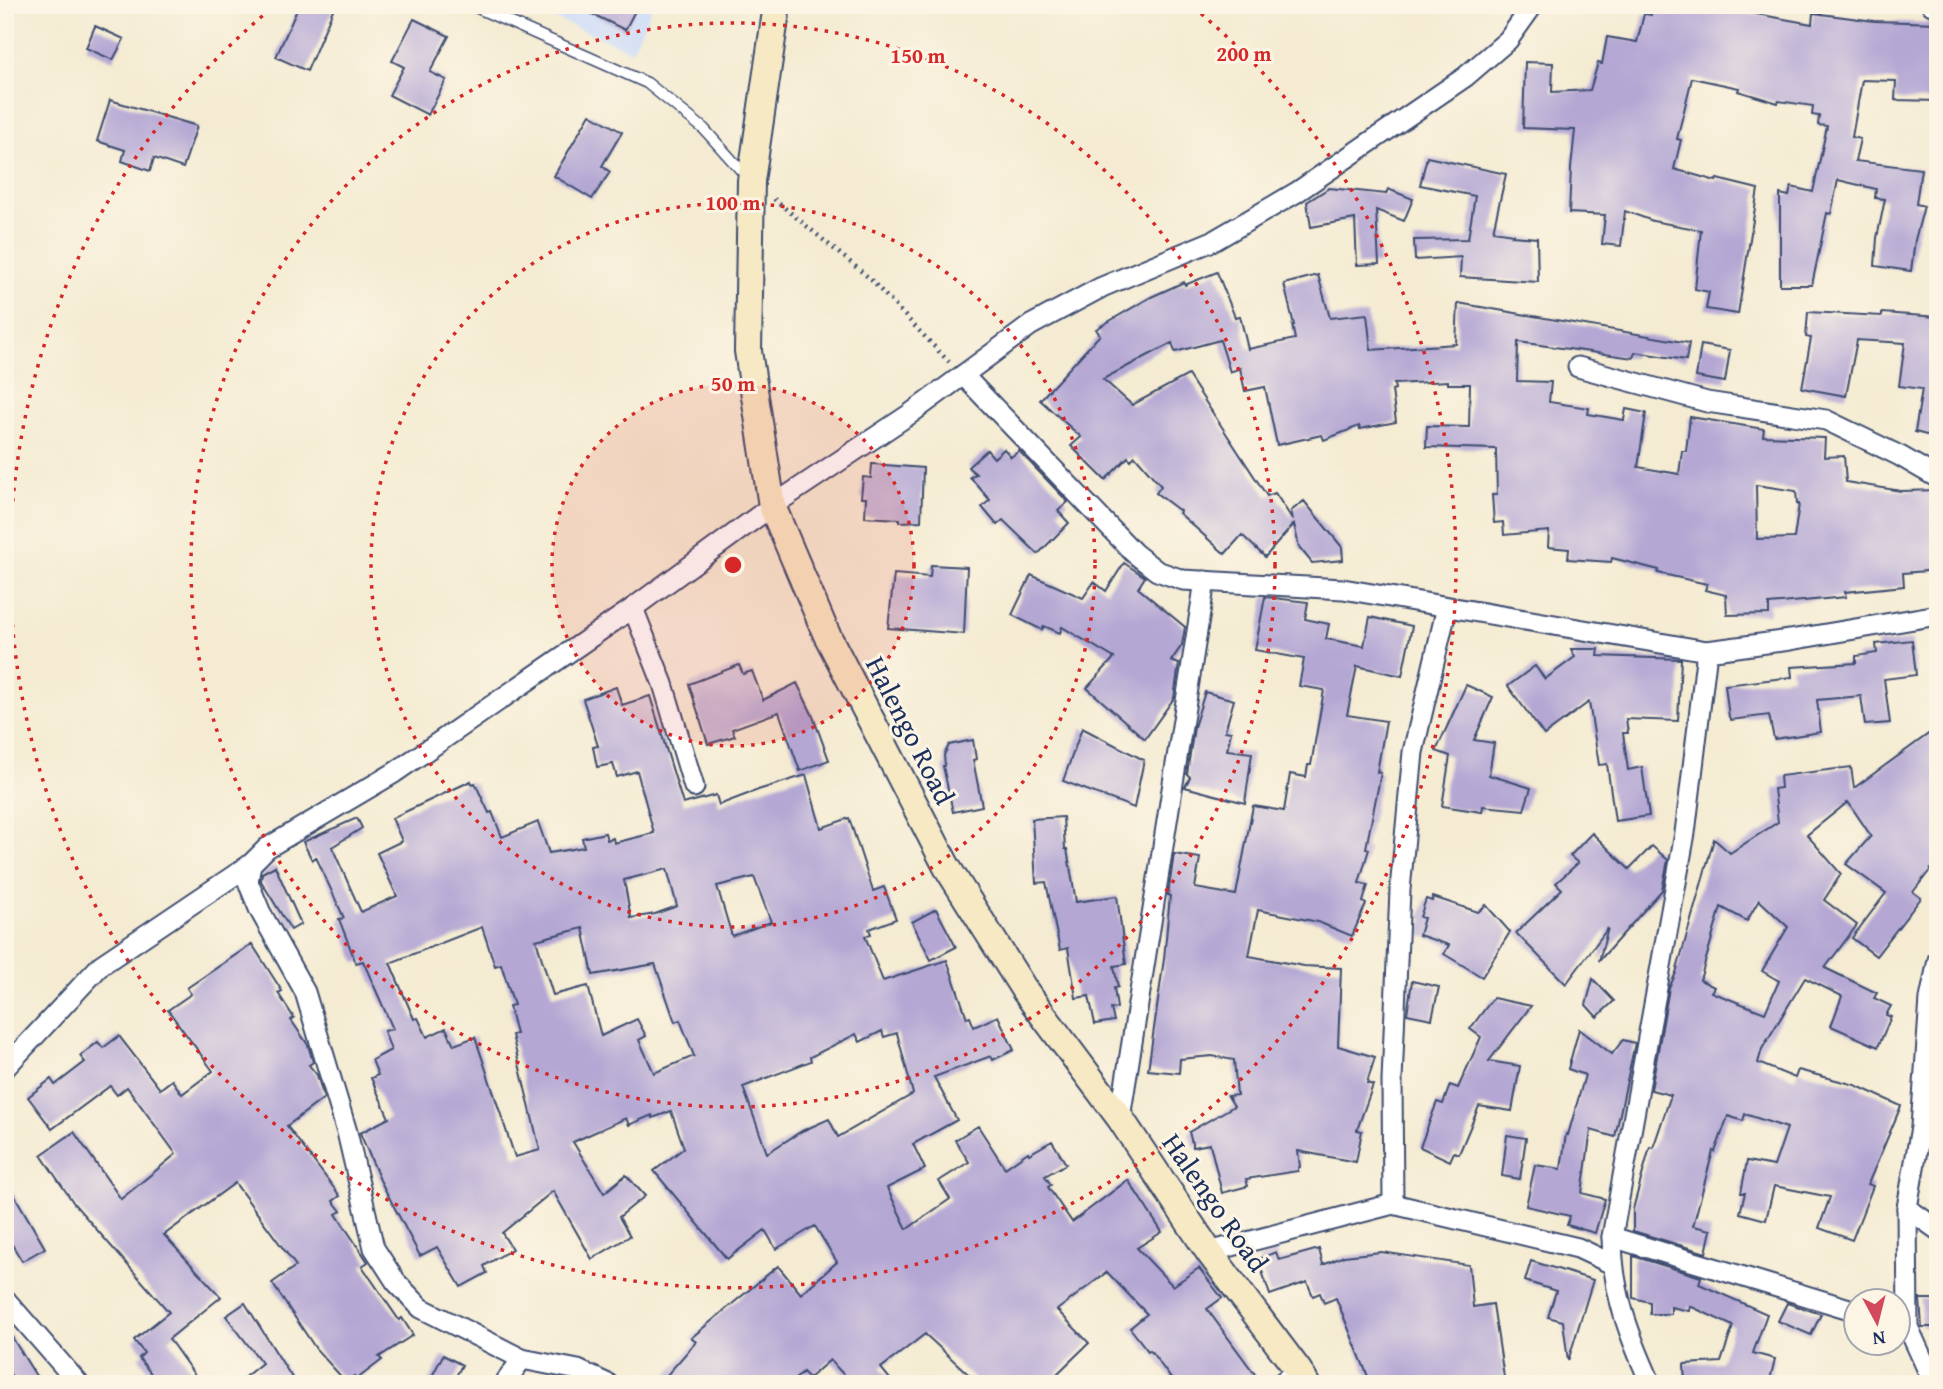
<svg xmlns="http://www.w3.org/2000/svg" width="1943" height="1389" font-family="'Gentium Book Plus',serif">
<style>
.built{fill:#cbdbf9}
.building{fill:#b4a7d4;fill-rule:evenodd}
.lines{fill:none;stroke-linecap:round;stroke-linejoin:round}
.lane-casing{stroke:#3c4b6f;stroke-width:13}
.street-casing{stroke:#3c4b6f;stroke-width:23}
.secondary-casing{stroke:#3c4b6f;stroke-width:30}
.path{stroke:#3c4b6f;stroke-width:4.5;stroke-dasharray:2 5;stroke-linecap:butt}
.lane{stroke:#fff;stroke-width:10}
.street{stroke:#fff;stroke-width:19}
.secondary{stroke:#f7e9c3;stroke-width:26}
.ring{fill:none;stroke:#d62828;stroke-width:3.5;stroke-dasharray:3.5 7}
.labels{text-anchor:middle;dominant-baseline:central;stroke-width:6;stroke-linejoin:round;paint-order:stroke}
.street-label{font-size:28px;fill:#1b2f5e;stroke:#fcf5e5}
.centre{fill:#d62828;stroke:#fcf5e5;stroke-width:3.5}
.ring-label{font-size:21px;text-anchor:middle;font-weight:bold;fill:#d62828;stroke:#fcf5e5;stroke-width:6;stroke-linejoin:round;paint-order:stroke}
</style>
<rect width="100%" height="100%" fill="#fcf5e5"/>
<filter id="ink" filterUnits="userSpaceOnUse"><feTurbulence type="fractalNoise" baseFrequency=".0143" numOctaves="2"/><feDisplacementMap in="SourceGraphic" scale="14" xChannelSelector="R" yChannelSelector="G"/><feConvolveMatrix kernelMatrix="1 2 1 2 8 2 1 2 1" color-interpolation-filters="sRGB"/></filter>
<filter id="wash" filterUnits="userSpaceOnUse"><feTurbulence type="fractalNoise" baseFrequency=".00686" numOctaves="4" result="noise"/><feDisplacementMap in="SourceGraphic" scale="28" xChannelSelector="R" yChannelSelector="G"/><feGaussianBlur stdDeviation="1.57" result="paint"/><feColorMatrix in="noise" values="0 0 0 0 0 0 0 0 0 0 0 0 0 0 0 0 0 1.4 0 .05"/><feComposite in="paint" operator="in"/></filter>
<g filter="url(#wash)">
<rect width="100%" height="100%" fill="#f4ebd2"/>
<path class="built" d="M522,5H653L632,51Z"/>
<g id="blocks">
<g class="building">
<path d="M299,5H335L307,71L276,57Z"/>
<path d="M574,5H638L625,30Z"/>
<path d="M1653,5H1707L1812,24L1813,13L1874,21L1938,23V101L1895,100L1896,81L1862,80L1852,137L1860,139L1855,161L1921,169L1916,204L1924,206L1915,240L1911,271L1875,266L1877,238L1885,199L1875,198L1876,189L1838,180L1831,214L1827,213L1812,285H1780V194L1789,196L1791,187L1813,192L1827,126L1818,125L1819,116L1812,115L1813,106L1779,101L1778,103L1738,91L1739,88L1692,78L1677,139L1681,140L1674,169L1716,181L1717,179L1758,189L1738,314L1706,309L1709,292L1695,289L1701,230L1653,221L1625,211L1621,246L1602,244L1605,215L1569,213L1571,168L1575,130L1523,128L1525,62L1553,63L1552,92L1590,90L1598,63L1602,64L1607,37L1637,42L1644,14L1651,15Z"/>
<path d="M414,19L449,36L430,72L446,80L428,115L389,95L404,67L392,61Z"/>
<path d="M95,26L124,39L113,60L86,48Z"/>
<path d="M110,100L197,126L183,168L154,158L150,171L122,161L125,150L97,141Z"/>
<path d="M590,114L622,132L602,166L610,172L592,199L554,176Z"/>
<path d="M1427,157L1506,174L1493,231L1513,234L1512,236L1537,238L1538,282L1460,277L1461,257L1415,260L1414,240L1468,239L1475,196L1420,185Z"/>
<path d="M1329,188L1386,194L1388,189L1413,199L1404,221L1376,210L1379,264L1357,265L1355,219L1311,227L1307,202Z"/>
<path d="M1217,272L1235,317L1240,316L1248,349L1295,339L1292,325H1294L1284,284L1318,275L1330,318L1367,314L1371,350L1456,344L1458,303L1689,343L1686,360L1635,352L1633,358L1518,342L1517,381L1551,382L1549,402L1589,408L1588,414L1624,420L1626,409L1646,413L1638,467L1679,474L1682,451H1686L1690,417L1764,429L1763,436L1825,438L1824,457L1844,456L1846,482L1901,491L1938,490V570L1903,573L1904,586L1845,592L1846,597L1769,604V614L1727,615L1726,595L1705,590L1707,584L1658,573L1659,570L1612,558L1611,562L1568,559L1569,549L1548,547L1549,531L1504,535L1503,522L1494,523L1492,495H1497L1496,449L1426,447L1427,426L1469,427L1470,384H1448V381L1394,384L1395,389L1392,390L1396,422L1360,429L1359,426L1324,440L1322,435L1277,445L1265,387L1245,391L1240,368L1230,372L1220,340L1175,352L1172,343L1103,379L1132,405L1188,375L1267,496L1275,493L1293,520L1291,511L1304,501L1342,547L1343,560L1312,563L1299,547L1294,524L1265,557L1242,535L1225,554L1179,513L1180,511L1156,493L1161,486L1135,456L1131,460L1128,457L1105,480L1071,446L1081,437L1040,400L1100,335L1096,329L1151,297L1184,282L1185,285ZM1756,485L1796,491L1797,504H1799L1794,538L1757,539Z"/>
<path d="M1808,312L1882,316V313L1938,317V438L1915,432L1922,389L1899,386L1905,343L1857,340L1846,396L1802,388L1811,338L1806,337Z"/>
<path d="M1701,345L1730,350L1725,382L1696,377Z"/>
<path d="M1004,449L1011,457L1019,451L1068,502L1058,511L1069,523L1038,554L1003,520L997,525L982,507L990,500L970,477L976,474L968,467L987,450L994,458Z"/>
<path d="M872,464L923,468L921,521L900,522V519L865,517L866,498H861L863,477L871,478Z"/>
<path d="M1124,563L1145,577L1138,588L1185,627L1182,645L1171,661L1179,664L1174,698L1145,739L1087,688L1114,658L1062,627L1060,633L1044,626L1042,630L1012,615L1031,575L1083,598L1094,582L1106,591Z"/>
<path d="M931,565L967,567L964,634L888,628L894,574L930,577Z"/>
<path d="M1265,597L1308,602L1305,619L1329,624L1326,639L1364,646L1370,617L1412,626L1402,676L1357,666L1347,715L1386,721L1377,772L1381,773L1366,848L1369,849L1359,883L1368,885L1363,902L1366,904L1352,936L1318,922L1258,910L1249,956L1304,966L1341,968L1338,1046L1375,1057L1367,1083L1373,1085L1357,1130L1362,1131L1356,1162L1298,1151L1300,1167L1298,1168V1171L1246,1179L1248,1186L1222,1193L1210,1144L1193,1147L1189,1132L1234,1106L1228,1096L1237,1095L1234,1060L1212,1056L1180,1059L1179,1073L1148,1070L1164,959L1170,896L1168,895L1174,854L1200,858L1195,888L1236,895L1253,806L1284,811L1290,774L1306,777L1308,765H1311L1324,690L1299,686L1304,659L1255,650Z"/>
<path d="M1912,640L1916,675L1884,679L1890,723L1865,725L1861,696L1817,700L1821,732L1774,739L1769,715L1731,720L1729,717L1725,685L1792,677L1791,667L1856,663V656L1877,653L1876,644Z"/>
<path d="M1571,649H1599L1598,656L1681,659L1678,721L1626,719L1628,733H1623L1628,770L1642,767L1649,816L1615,821L1607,764L1599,765L1589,702L1544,735L1508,686L1535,666L1545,679L1575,657Z"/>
<path d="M739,665L743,674L752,671L763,700L797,683L812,714L829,760L800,771L779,712L732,729L735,736L708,744L689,684Z"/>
<path d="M1466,685L1493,697L1474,740L1494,743L1489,775L1531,788L1524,810L1483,806L1482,812L1442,806L1450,756L1436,751Z"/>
<path d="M616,687L622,705L650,696L683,804L716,795L719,805L758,790L806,775L821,828L849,818L873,891L884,887L896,919L869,929L871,934L865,936L883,981L947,960L967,1018L970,1017L974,1027L998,1016L1014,1050L993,1060L991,1056L934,1077L957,1120L913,1144L925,1169L887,1188L907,1229L950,1199L939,1181L969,1162L955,1140L978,1126L1005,1168L1028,1152L1029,1154L1052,1141L1066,1164L1045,1176L1051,1185L1048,1187L1072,1222L1128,1180L1162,1232L1137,1248L1173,1286L1199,1268L1222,1298L1207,1309L1262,1384H1175L1150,1350L1148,1351L1130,1328L1147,1314L1107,1272L1057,1310L1089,1343L1056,1375L1062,1384H979L925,1334L881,1368L894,1384H852L830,1360L809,1378L803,1372L790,1384H659L696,1342L691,1338L778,1266L801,1294L837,1262L815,1226L776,1249L765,1230L727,1259L654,1171L684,1148L671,1111L653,1118L652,1115L629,1125L626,1118L573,1142L604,1193L626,1175L645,1196L619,1217L630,1236L592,1259L553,1191L502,1233L512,1249L484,1266L487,1273L461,1287L437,1247L420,1256L380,1180L360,1133L389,1118L371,1078L378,1075L372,1060L391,1050L384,1031L393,1029L363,961L356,963L339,919L344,918L316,857L312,860L303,842L357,818L362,828L332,847L361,912L397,896L377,853L402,841L392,818L471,781L472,784L475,783L489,813L492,812L502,837L538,822L549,853L584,847L582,838L605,833L607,840L613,838L614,843L654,833L637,771L617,777L613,764L597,767L593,747L598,746L583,699ZM667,869L677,906L655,914L631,918L624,880ZM754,877L771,922L732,936L717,886ZM482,927L495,966L501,964L514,1005L509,1006L516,1034L512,1035L540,1150L515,1157L475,1037L454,1045L446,1028L427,1037L418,1018L414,1019L390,963ZM583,928L593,975L655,964L675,1022L680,1020L694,1056L654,1073L639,1040L646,1036L637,1019L601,1036L588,986L553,995L536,940ZM882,1031L884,1037L897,1033L913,1094L838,1137L829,1119L802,1131L767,1153L743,1087L811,1061L810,1057L856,1034L860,1042Z"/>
<path d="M1205,692L1234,700L1225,731L1231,732L1227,750L1252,753L1245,803L1185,787L1190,777L1187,774L1194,727Z"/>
<path d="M1938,727V860L1913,892L1921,898L1876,956L1852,938L1886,893L1846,864L1871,836L1848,802L1807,835L1841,874L1824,900L1857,925L1825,968L1877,993L1874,998L1891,1006L1886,1015L1891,1017L1878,1047L1831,1026L1842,996L1805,978L1762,1049L1758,1063L1795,1078L1798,1070L1855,1085L1901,1106L1868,1184L1873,1186L1852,1240L1819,1228L1830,1197L1774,1186L1766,1220L1740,1213L1745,1193H1741L1747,1161L1774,1166L1787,1128L1745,1114L1743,1121L1728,1116L1715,1152L1713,1151L1693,1226L1711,1230L1706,1253L1633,1231V1209L1650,1147L1653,1148L1671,1095L1651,1090L1669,988L1676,973L1714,839L1730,853L1778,822L1774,789L1781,788L1780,776L1851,767L1854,788ZM1759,900L1788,927L1762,971L1779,981L1765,1013L1711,992L1714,987L1700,980L1721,907L1747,921Z"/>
<path d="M1082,728L1144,760L1134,808L1063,781Z"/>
<path d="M973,740L976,759L973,760L982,806L953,812L943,766H945L944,755L949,745Z"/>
<path d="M1063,817L1065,849H1067L1076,902L1117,896L1126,964L1114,966L1118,987L1114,988L1117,1008L1111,1009L1114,1021L1095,1024L1089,996L1076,998L1068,948L1060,950L1046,882L1036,883L1032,819Z"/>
<path d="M1592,833L1629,869L1652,846L1668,860L1662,890L1599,961L1608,928L1566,984L1516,933L1562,889L1556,883L1578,863L1570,856Z"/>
<path d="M275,866L301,924L291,930L261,881L262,873Z"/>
<path d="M1433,897L1478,912L1486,905L1510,932L1482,977L1444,954L1449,945L1419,935L1424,918L1420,917L1426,899L1432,901Z"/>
<path d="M936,909L956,947L931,960L912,922Z"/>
<path d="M252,944L282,991L278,993L294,1018L291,1020L308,1045L313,1062L309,1065L317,1075L324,1098L287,1126L340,1196L333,1201L341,1211L336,1214L368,1262L362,1266L399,1320L402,1318L413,1335L379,1357L382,1360L357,1379L354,1376L347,1383L316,1349L272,1283L296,1266L235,1183L164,1235L221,1297L169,1339L201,1384H159L139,1358L144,1353L134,1340L169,1312L75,1205L41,1155L74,1132L121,1199L176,1154L127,1087L117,1095L110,1086L52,1129L28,1097L51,1079L55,1085L85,1062L80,1056L98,1042L103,1048L119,1036L160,1089L172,1080L182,1094L213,1071L168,1010L191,994L187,988Z"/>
<path d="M1593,979L1614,1001L1597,1017L1586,1005Z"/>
<path d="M1412,981L1439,987L1432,1019L1407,1014Z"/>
<path d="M1493,998L1531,1006L1489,1061L1520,1066L1512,1111L1479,1106L1459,1154L1454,1152L1450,1161L1420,1147L1437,1102L1443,1104L1450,1085L1458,1088L1481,1037L1470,1029Z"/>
<path d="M1579,1029L1612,1054L1623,1040L1635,1043L1615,1137L1591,1130L1582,1193L1605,1199L1595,1233L1567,1225L1570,1216L1526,1206L1535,1165L1561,1169L1566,1134L1568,1135L1585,1075L1568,1069Z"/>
<path d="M1507,1135L1526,1138L1520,1179L1502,1176Z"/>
<path d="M5,1179L45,1248L22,1261L5,1233Z"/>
<path d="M1319,1249L1323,1265L1344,1256L1381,1252L1469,1265L1473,1307L1493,1304L1505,1384H1371L1336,1298L1324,1303L1320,1293L1313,1296L1307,1282L1270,1295L1258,1259L1276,1252L1279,1260Z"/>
<path d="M1633,1256L1701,1277L1699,1284L1767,1314L1753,1353L1775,1359L1769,1384H1685L1684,1364L1721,1362L1733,1326L1690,1306L1689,1311L1671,1307V1314H1650V1302L1633,1298Z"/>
<path d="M1531,1261L1593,1280L1568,1361L1563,1321L1548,1317L1556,1291L1525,1281Z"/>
<path d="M1920,1299H1938V1327H1922Z"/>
<path d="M245,1303L277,1354L296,1384H236L262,1363L226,1316Z"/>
<path d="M1787,1303L1821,1314L1811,1335L1778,1321Z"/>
<path d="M5,1326L41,1384H17L5,1366Z"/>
<path d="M443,1355L462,1365L452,1384H428Z"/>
</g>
</g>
</g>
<g filter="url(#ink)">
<use href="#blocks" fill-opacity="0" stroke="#3c4b6f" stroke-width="2"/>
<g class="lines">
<g class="lane-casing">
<path id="lane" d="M471,5L647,83L704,129L748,178"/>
</g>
<g class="street-casing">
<g id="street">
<path d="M1932,5L1938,6"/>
<path d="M1578,367L1707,402L1826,420L1900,456L1938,478"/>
<path d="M963,375L1134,553L1157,571L1183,580L1343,589L1707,651L1790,640L1938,615"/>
<path d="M633,608L663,684L694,787"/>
<path d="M5,1068L101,965L251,864"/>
<path d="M1120,1118L1205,581"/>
<path d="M1393,1204L1392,1081L1400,890L1413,752L1447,607"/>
<path d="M1907,1208L1938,1230"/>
<path d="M1612,1237L1856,1311"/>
<path d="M1209,1252L1393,1204L1578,1248L1612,1264"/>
<path d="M5,1299L79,1384"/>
<path d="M504,1384L522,1359"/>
<path d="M608,1384L578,1370L522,1359L421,1308L396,1282L374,1248L347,1132L305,992L260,911L248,882L251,864L267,848L394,773L633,608L772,506L910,414L1031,325L1102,287L1215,240L1297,192L1465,77L1508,40L1533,5"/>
<path d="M1280,1384L1298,1370"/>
<path d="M1651,1384C1629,1335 1612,1292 1612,1237L1685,833L1707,651"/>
<path d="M1934,1384L1908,1327L1907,1208L1921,1127L1930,999L1938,960"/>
</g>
</g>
<g class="secondary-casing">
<path id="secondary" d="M777,5L751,181L748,351L772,506L826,633L947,867L1025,991L1120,1118L1209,1252L1298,1370L1306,1384"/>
</g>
<path class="path" d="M774,199L868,277L949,362"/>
<use href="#lane" class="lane"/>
<use href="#street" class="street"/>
<use href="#secondary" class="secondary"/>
</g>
</g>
<circle cx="733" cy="565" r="181" fill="#d62828" fill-opacity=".12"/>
<g class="ring">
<circle cx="733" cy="565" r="181"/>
<circle cx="733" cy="565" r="362"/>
<circle cx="733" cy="565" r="542"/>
<path d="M1193 7A723 723 0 1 1 273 7"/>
</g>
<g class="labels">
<g class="street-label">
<text transform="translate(911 730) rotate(63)">Halengo Road</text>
<text transform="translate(1216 1202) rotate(55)">Halengo Road</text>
</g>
</g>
<circle cx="733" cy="565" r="10" class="centre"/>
<g class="ring-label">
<text x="1244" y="61">200 m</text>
<text x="918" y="63">150 m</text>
<text x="733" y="210">100 m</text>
<text x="733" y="391">50 m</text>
</g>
<rect width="1943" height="1389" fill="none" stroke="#fcf5e5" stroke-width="28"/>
<g transform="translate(1877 1322) rotate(173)"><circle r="33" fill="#fcf5e5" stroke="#a2a6af" stroke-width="2"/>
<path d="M0-5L12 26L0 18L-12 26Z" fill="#d1495b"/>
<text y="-10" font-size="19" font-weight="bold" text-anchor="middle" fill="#1b2f5e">N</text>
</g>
</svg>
